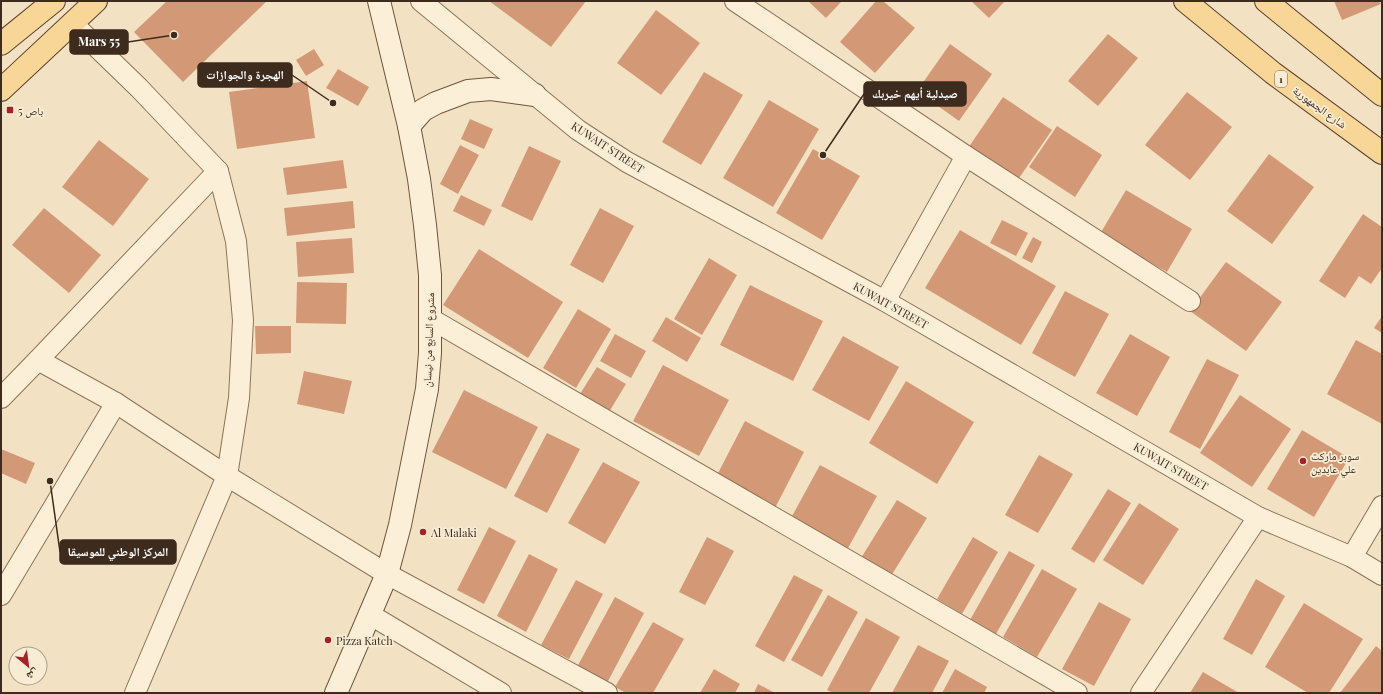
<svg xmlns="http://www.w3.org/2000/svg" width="1383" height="694" font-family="'Playfair Display','Noto Naskh Arabic',serif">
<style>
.building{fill:#d39976}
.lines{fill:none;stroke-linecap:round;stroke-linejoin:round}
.minor-casing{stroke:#8e7358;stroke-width:22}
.secondary-casing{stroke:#70533b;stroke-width:24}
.primary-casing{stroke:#5c412d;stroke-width:24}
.minor{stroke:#fcefd8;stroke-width:20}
.secondary{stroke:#fcefd8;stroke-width:22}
.primary{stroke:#f8d698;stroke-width:22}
.poi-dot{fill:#a32329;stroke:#f8ecd4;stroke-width:1.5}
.labels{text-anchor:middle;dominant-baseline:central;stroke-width:3.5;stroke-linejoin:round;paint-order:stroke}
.shield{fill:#f8ecd4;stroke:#756554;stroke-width:1}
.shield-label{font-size:10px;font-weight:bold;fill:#3d2b1d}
.street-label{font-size:11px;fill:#3d2b1d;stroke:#f8ecd4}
.poi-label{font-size:11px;fill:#3d2b1d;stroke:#f8ecd4;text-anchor:start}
.leader{fill:none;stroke:#3d2b1d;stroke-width:1.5}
.callout-dot{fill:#3d2b1d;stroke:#f8ecd4;stroke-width:1.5}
.callout{fill:#3d2b1d;stroke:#3d2b1d;stroke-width:1.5}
.callout-label{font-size:12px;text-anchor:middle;font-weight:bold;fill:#fff}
</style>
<rect width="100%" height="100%" fill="#f2e2c3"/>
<g class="building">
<path d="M167,1H267L183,82L134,32Z"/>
<path d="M489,1H586L551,47Z"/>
<path d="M808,1H842L826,18Z"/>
<path d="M876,1H883L915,28L875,73L840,42Z"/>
<path d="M971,1H1005L989,18Z"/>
<path d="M1334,1H1379L1381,4L1342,20Z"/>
<path d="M656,10L700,43L661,95L617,63Z"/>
<path d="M1108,34L1138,58L1098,106L1068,81Z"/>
<path d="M950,44L992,74L959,121L917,91Z"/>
<path d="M314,49L324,65L306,76L296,60Z"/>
<path d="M338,69L369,87L358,106L326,88Z"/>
<path d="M704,72L743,95L701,165L662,142Z"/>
<path d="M307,81L315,138L237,149L229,92Z"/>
<path d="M1187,92L1232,127L1190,180L1145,145Z"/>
<path d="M1003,97L1052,130L1015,184L966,151Z"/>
<path d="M769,100L819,129L773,207L723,178Z"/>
<path d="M470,119L493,129L484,149L461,139Z"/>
<path d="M1057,126L1102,155L1075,197L1029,167Z"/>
<path d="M99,140L149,179L113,226L62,187Z"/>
<path d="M460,145L479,155L458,194L440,184Z"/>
<path d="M529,146L561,161L532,221L501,206Z"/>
<path d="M813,149L860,176L822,240L776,213Z"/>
<path d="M1269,154L1314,187L1272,244L1227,211Z"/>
<path d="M343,160L347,188L287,195L283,168Z"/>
<path d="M1126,190L1192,229L1167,272L1100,234Z"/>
<path d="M461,195L492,210L484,226L453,211Z"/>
<path d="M353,201L355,228L287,236L284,208Z"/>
<path d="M44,208L101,255L69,293L12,245Z"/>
<path d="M600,208L634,226L603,283L570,265Z"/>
<path d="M1363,214L1382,227V268L1371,284L1359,276L1345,298L1319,281Z"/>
<path d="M1002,220L1028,233L1016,256L990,243Z"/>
<path d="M960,230L1056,286L1021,345L925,288Z"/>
<path d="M1033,237L1042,242L1032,263L1022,258Z"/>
<path d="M352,238L354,273L298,277L296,242Z"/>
<path d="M479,249L563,302L528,358L443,305Z"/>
<path d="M709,258L737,275L702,335L674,319Z"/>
<path d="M1226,262L1282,302L1246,351L1190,311Z"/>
<path d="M297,282L347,283L346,324L296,323Z"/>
<path d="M750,285L823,321L793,381L720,345Z"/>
<path d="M1065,291L1109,314L1075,377L1032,353Z"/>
<path d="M578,309L611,329L576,388L543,368Z"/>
<path d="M1382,316V333L1374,328Z"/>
<path d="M666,317L701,338L687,362L652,341Z"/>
<path d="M255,326H291V353L256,354Z"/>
<path d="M615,334L646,351L631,378L600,361Z"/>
<path d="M1130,334L1170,357L1137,416L1096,393Z"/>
<path d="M843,336L899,367L869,421L812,390Z"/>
<path d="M1356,340L1382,354V424L1327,394Z"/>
<path d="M1207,359L1239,375L1200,449L1169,432Z"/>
<path d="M663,365L729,400L699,456L633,421Z"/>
<path d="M597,367L626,384L609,412L580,394Z"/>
<path d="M304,371L352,381L344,414L297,404Z"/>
<path d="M906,381L974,422L937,484L869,443Z"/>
<path d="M464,390L538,427L506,489L432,452Z"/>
<path d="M1240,395L1291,429L1252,487L1200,453Z"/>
<path d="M745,421L804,452L775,508L716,477Z"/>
<path d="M1302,430L1349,458L1314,517L1267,489Z"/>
<path d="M547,433L580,449L547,513L514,496Z"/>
<path d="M1,449L35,463L26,484L1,473Z"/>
<path d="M1039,455L1073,474L1038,533L1005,515Z"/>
<path d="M603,462L640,482L605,544L568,523Z"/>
<path d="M820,465L877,496L848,548L791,518Z"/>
<path d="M1108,489L1131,503L1094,563L1071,549Z"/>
<path d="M897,500L927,518L891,576L861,558Z"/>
<path d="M1139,503L1179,529L1143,585L1103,560Z"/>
<path d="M489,527L516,541L484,604L457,590Z"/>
<path d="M707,537L734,551L705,605L679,592Z"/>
<path d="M973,537L998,552L962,614L937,599Z"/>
<path d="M1009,551L1035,565L996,634L970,620Z"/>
<path d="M529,554L558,569L526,632L497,616Z"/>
<path d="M1042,569L1077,589L1037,657L1003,637Z"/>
<path d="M794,575L823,590L784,662L755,646Z"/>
<path d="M1256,579L1285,596L1252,655L1223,639Z"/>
<path d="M576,580L603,594L569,659L541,645Z"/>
<path d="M828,595L858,612L822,677L791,660Z"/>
<path d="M615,597L644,613L607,683L577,667Z"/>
<path d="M1099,602L1131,619L1094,686L1062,669Z"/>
<path d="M1304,603L1363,639L1329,693H1308L1265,667Z"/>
<path d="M866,618L900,637L869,693H833L827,690Z"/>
<path d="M653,622L684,639L653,693H626L615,687Z"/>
<path d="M918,645L949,661L932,693H892Z"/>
<path d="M1376,646L1382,651V693H1340Z"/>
<path d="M714,669L740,684L735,693H700Z"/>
<path d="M955,669L987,687L984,693H942Z"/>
<path d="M1203,672L1239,693H1190Z"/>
<path d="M758,684L775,693H754Z"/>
</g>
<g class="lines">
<g class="minor-casing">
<g id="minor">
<path d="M421,1L578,130L627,162L885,301L1258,517L1352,557L1382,575"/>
<path d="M735,1L966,156L1190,301"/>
<path d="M72,23L139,88L218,171L236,241L243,320L239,398L227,476L135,693"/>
<path d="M885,301L966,156"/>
<path d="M431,319L1077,693"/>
<path d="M38,360L116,403L227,476L387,574L607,693"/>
<path d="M1,398L38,360L218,171"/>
<path d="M1352,557L1382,506"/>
<path d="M1,595L116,403"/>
<path d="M369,614L501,693"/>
<path d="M1141,693L1258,517"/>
</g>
</g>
<g class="secondary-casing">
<g id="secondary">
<path d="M409,126L423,110L436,103L468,91L491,89L535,95"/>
<path d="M336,693L387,574L400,525L427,389L430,353V275L425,225L419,179L409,126L379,1"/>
</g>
</g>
<g class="primary-casing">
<g id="primary">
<path d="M1185,1L1273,73L1382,153"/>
<path d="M1266,1L1382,95"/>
<path d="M1,44L54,1"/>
<path d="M1,90L96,1"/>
</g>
</g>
<use href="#minor" class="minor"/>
<use href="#secondary" class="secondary"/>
<use href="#primary" class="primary"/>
</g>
<g class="poi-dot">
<rect x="6" y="106" width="8" height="8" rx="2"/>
<circle cx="1303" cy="461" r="4"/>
<circle cx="423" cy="532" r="4"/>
<circle cx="328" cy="640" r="4"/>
</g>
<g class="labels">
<rect class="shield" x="1275" y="71" width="12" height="16" rx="3"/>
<g class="shield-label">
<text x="1281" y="79">1</text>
</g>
<g class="street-label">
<text transform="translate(1320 107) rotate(36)">شارع الجمهورية</text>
<text transform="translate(608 147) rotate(33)">KUWAIT STREET</text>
<text transform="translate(891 305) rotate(29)">KUWAIT STREET</text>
<text transform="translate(428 340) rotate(-88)">مشروع السابع من نيسان</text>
<text transform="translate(1171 466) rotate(30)">KUWAIT STREET</text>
</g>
<g class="poi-label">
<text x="18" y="110">باص 5</text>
<text x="1311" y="455">سوبر ماركت<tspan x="1311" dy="13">علي عابدين</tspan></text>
<text x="431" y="532">Al Malaki</text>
<text x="336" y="640">Pizza Katch</text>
</g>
</g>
<path class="leader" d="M174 35L128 42M333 103L292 75M823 155L864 94M50 481L60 552"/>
<g class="callout-dot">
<circle cx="174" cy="35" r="4"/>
<circle cx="333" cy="103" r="4"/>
<circle cx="823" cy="155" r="4"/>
<circle cx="50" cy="481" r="4"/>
</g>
<g class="callout">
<rect x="70" y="30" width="58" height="24" rx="4"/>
<rect x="198" y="63" width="94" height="24" rx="4"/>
<rect x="864" y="82" width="102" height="24" rx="4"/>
<rect x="60" y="540" width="116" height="24" rx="4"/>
</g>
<g class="callout-label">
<text x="99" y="46">Mars 55</text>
<text x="245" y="79">الهجرة والجوازات</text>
<text x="915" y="98">صيدلية أيهم خيربك</text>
<text x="118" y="556">المركز الوطني للموسيقا</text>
</g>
<rect width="1383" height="694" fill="none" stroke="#3d2b1d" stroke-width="4"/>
<g transform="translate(28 666) rotate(151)"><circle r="19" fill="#f8ecd4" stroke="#ad9f8b"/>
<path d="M0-3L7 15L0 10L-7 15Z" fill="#a32329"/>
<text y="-6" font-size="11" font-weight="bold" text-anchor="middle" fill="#3d2b1d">ش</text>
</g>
</svg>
